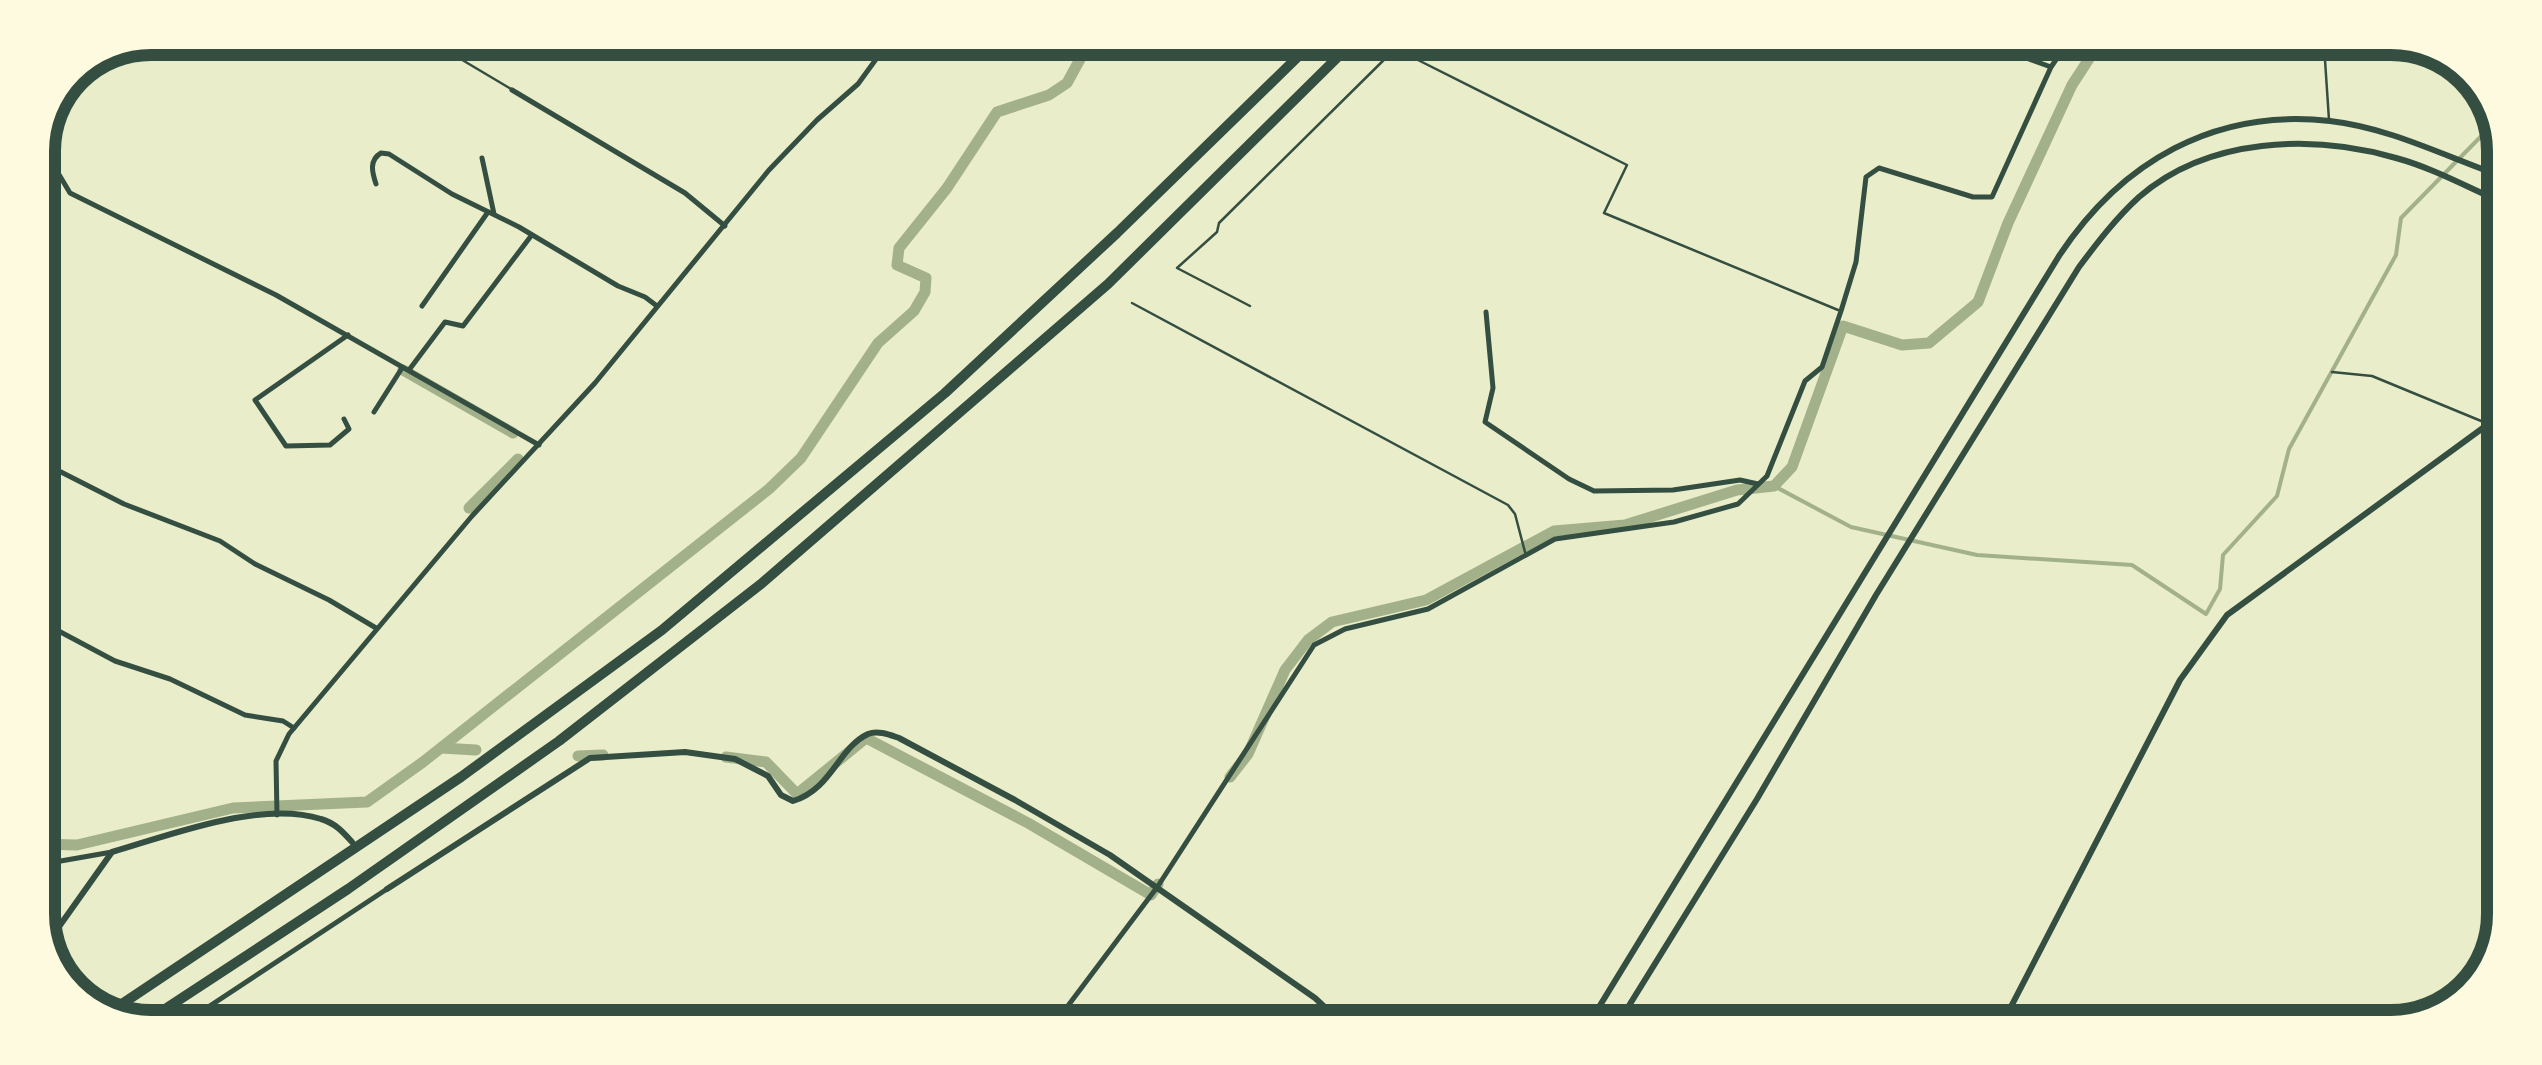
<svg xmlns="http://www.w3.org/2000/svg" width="2542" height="1065" font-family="'Noto Sans',sans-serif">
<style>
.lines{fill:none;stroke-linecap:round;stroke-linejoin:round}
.stream{stroke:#a3b18a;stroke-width:4}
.canal{stroke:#a3b18a;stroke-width:11}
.service{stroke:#344e41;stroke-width:2.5}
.minor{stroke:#344e41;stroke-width:5}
.tertiary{stroke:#344e41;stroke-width:6}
.motorway{stroke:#344e41;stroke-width:10}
.rim{fill:none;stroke:#344e41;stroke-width:12}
</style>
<rect width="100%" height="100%" fill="#e9edc9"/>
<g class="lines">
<path class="stream" d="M1774,486L1851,527L1977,555L2132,565L2206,614L2220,589L2223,555L2277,496L2289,449L2396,255L2401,218L2496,121"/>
<g class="canal">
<path d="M403,370L513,433"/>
<path d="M469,508L518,459"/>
<path d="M441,748L476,750"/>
<path d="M578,756L603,755"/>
<path d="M726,757L766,762L797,794L866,738L1028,823L1151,895L1158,884"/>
<path d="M1230,777L1248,754L1285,670L1308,640L1332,622L1426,600L1554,531L1625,525L1737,490L1774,486L1792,467L1843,326L1902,345L1929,343L1978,302L2008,223L2072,85L2098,45"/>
<path d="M38,844L77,845L233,808L367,802L423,762L769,489L801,458L878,343L914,311L925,292L926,278L897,265L899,248L947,188L997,112L1049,95L1067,83L1090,41"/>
</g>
<g class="service">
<path d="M427,39L511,89"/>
<path d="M2324,45L2329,120"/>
<path d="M1399,46L1414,58L1627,165L1604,213L1838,310"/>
<path d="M1132,303L1508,505L1515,514L1525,552"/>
<path d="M1250,306L1177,268L1217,232L1219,223L1402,42"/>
<path d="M2332,372L2372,376L2486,423"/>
</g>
<g class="minor">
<path d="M1988,44L2051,67"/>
<path d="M512,90L685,193L725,226"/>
<path d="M39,141L70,193L276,295L539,445"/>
<path d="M482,158L494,214"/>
<path d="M376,184C372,172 369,160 381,153L389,154L452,194L519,227L618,286L645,297L657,306"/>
<path d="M422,306L488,212"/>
<path d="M1486,312L1493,388L1485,422L1569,479L1594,491L1673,490L1740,480L1758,484"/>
<path d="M409,370L445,322L463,326L531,236"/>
<path d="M374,412L402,368"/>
<path d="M344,419L349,429L330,445L286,446L255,400L348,335"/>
<path d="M38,465L61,472L124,504L220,541L255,564L329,600L376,628"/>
<path d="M38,620L115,661L170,679L245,715L283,721L294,728"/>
<path d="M277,815L276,761L289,734L472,516L595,383L769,170L817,120L858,84L890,40"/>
<path d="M38,862H55L112,852"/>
<path d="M190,1019L387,889"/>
<path d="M1055,1023L1158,886L1314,645L1345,629L1428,609L1555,539L1674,522L1738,504L1767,476L1805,381L1822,367L1841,311L1856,262L1866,177L1879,168L1973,197H1992L2051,67L2066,45"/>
</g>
<g class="tertiary">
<path d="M387,889L590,758L685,752L735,759L768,776L781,795L793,801C832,789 838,748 868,734C878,730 890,735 899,738L1015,800L1110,855L1315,998L1343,1024"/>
<path d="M46,945L112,852C171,835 260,800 321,819C335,823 343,832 352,842"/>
<path d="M1588,1025L2059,256C2121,162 2214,108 2330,121C2391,128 2446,157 2504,177"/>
<path d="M1617,1025L1757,799L1876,595L2079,267C2097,243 2116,218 2139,197C2208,137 2312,134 2396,158C2433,168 2469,188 2504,203"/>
<path d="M2001,1026L2180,680L2227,615L2502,414"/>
</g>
<g class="motorway">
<path d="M104,1016L461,777L662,630L945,393L1117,233L1313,42"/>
<path d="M150,1019L348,889L559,741L761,584L1108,284L1353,42"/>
</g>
</g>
<path d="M0 0H2542V1065H0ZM151 55H2391A96 96 0 0 1 2487 151V914A96 96 0 0 1 2391 1010H151A96 96 0 0 1 55 914V151A96 96 0 0 1 151 55Z" fill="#fefae0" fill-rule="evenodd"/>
<path class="rim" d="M151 55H2391A96 96 0 0 1 2487 151V914A96 96 0 0 1 2391 1010H151A96 96 0 0 1 55 914V151A96 96 0 0 1 151 55Z"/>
</svg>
